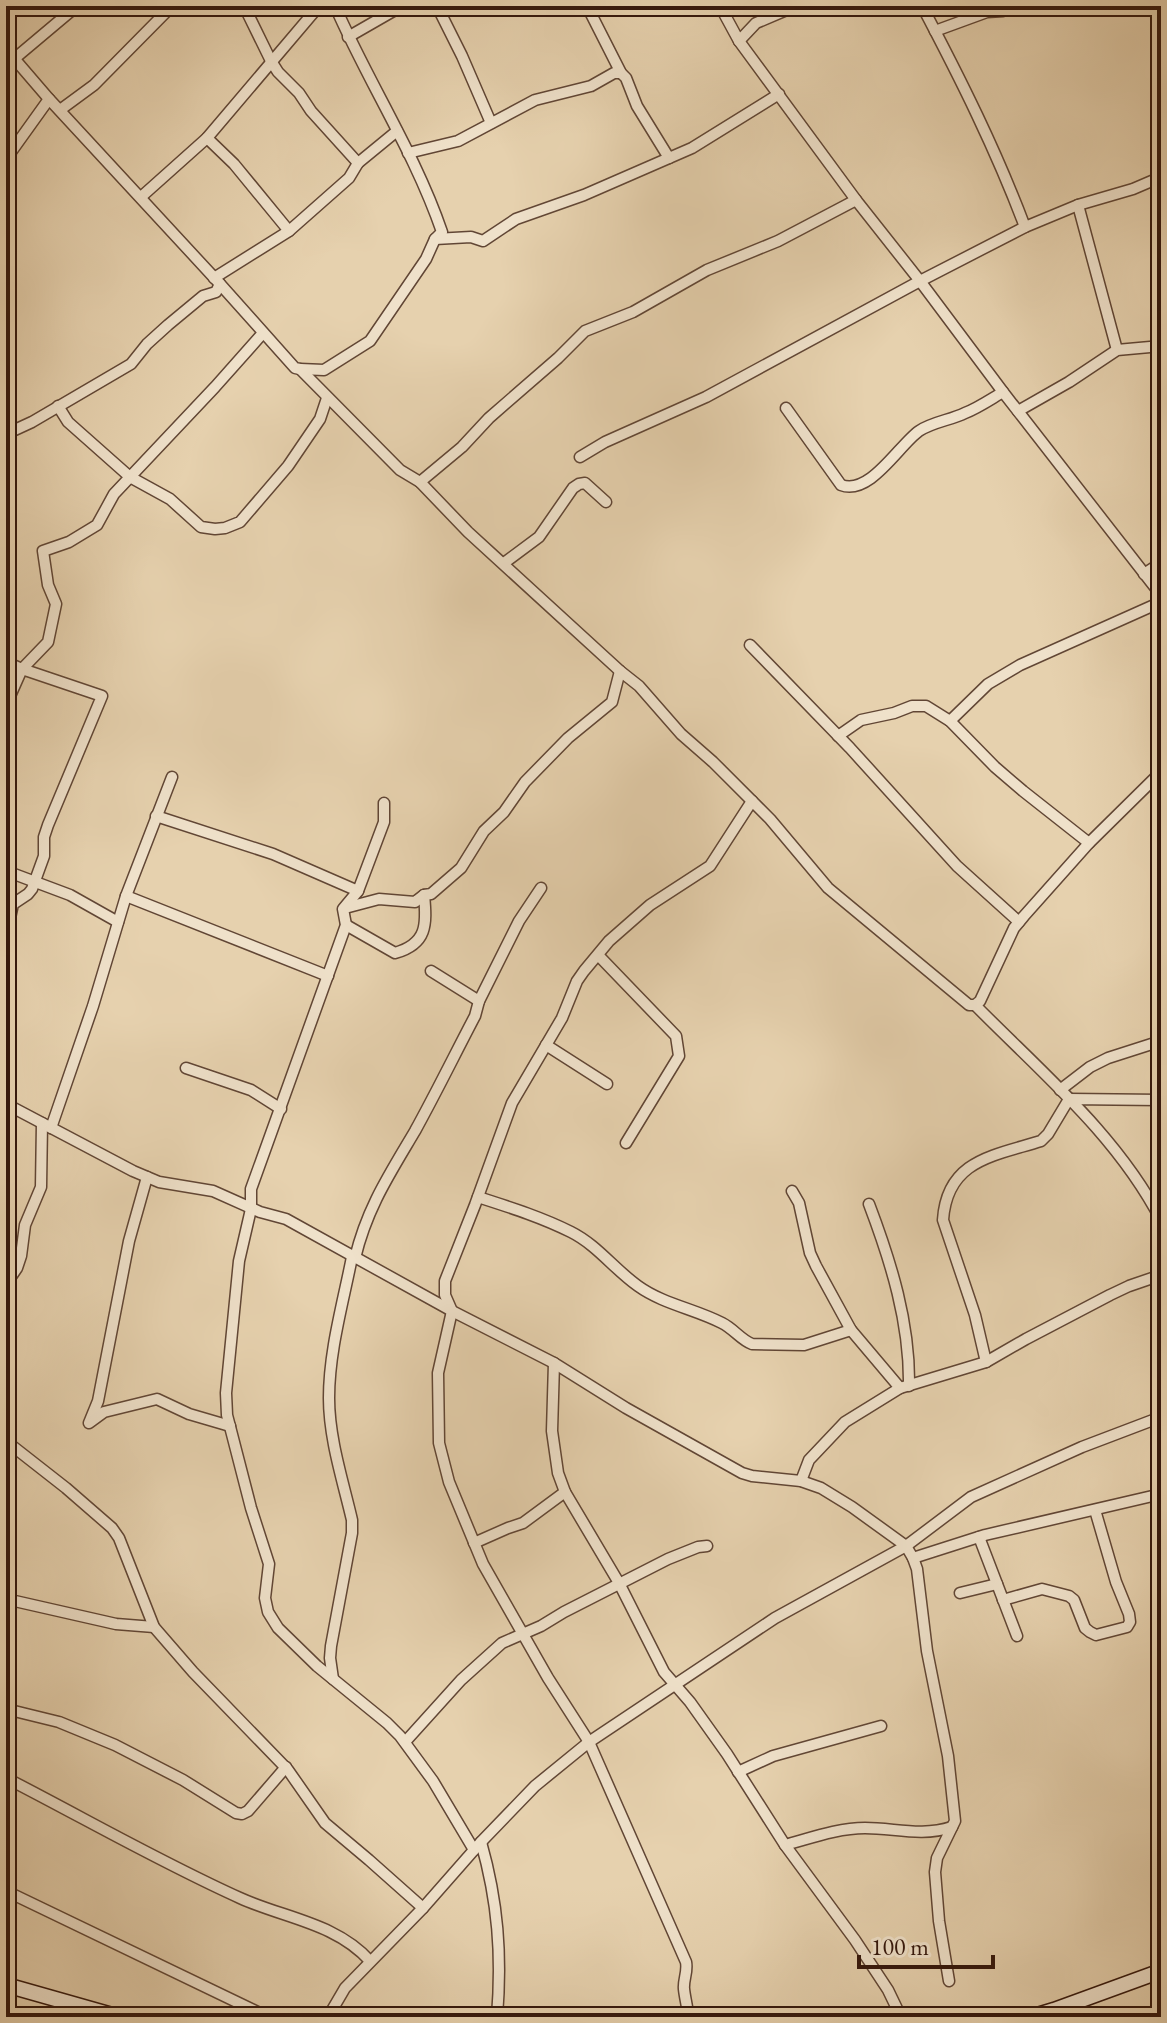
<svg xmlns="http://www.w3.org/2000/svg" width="1167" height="2023" font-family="'EB Garamond',serif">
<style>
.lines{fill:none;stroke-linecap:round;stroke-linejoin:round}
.minor-casing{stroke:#614635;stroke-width:13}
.secondary-casing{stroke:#35180d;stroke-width:17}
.minor{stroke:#efe1ca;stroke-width:10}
.secondary{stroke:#efe1ca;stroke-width:14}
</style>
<rect width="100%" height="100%" fill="#e6d1ae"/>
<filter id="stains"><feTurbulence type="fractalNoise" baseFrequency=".0025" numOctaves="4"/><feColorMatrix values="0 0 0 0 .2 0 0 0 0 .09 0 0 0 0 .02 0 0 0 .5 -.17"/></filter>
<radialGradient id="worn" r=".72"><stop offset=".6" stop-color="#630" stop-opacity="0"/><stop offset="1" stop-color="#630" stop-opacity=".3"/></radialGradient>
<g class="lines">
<g class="minor-casing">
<g id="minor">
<path d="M244,6L271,61L278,72L299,93L311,111L358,163"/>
<path d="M437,6L462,56L491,123"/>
<path d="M587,6L621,73L626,78L637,106L669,158"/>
<path d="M720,6L739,41L856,200L920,281L1003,392L1161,595"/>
<path d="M922,6C960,78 996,150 1025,227"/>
<path d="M935,31L987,12L1003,11L1016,6"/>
<path d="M348,37L402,6"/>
<path d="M739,41L756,23L796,6"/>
<path d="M6,49L49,99L220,284L295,368L300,369L400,470L420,482L468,532L620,671L639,686L681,734L713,762L770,819L828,888L969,1005H975L980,1001L1014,928L1024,916L1089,843L1161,772"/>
<path d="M14,59L77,6"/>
<path d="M60,110L94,85L172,6"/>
<path d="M207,138L234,164L289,231"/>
<path d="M408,153L458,141L535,100L591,86L614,73H621"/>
<path d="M6,159L49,99"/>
<path d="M141,197L207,138L319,6"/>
<path d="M1078,205L1117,350"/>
<path d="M435,239L471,237L483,241L516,219L584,195L692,148L779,94"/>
<path d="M214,278L289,231L349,178L358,163L397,131"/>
<path d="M300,369L324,370L370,341L426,259L435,239L442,232C415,153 368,82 335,6"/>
<path d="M58,406L68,422L130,477L170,499L201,527L215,529L225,528L240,522L288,466L320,419L327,398"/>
<path d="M786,408L841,485C870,496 899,445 919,431C932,422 951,420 965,413C978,408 991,399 1003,392"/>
<path d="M1018,411L1069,382L1117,350L1161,346"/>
<path d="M6,434L32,422L131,364L147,344L168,325L203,296L216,292L220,284"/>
<path d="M580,457L605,442L706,397L920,281L1025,227L1078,205L1133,189L1161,177"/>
<path d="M420,482L462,447L489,418L558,358L585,331L633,312L707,270L778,241L856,200"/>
<path d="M504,563L539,537L573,488L579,484L585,483L606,502"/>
<path d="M1144,574L1161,563"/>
<path d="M750,645L850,748L957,866L1019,922"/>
<path d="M6,662L22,669L48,642L56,604L48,585L43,551L69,542L97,525L114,494L215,387L263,333"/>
<path d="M6,705L22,669L102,696L48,825L44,837V856L32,889L28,894L13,904L6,936"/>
<path d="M950,721L988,684L1020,665L1161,602"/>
<path d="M838,736L861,720L894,713L912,706H926L950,721L995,767L1023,791L1089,843"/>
<path d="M384,803V822L358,891L343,909L346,925L251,1189V1209L239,1261L226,1393L227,1415L251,1508L269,1564L265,1598L268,1612L278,1628L317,1666L387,1723L400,1736L433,1781L474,1850"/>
<path d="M156,816L273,854L358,891"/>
<path d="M6,871L70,895L118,922"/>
<path d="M126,896L328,976"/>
<path d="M345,908L379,899L415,902L424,895L431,894L461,868L484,831L504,812L525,782L568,738L612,702L620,671"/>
<path d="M346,925L395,953C427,944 427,925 424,895"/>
<path d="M598,955L676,1036L679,1056L626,1143"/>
<path d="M431,971L479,1001"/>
<path d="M975,1005C1041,1072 1117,1135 1161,1220"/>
<path d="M546,1045L607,1084"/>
<path d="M186,1068L251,1090L281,1109"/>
<path d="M1060,1090L1090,1067L1108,1058L1161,1041"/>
<path d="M6,1104L133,1171L159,1182L213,1191L260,1212L286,1219L452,1311L554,1363L626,1408L742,1473L752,1476L801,1481L821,1488L852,1507L906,1546L913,1558L917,1569L927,1651L948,1756L955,1821L937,1858L935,1872L939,1921L949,1981"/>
<path d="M51,1128L93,1006L126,896L172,777"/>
<path d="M147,1177L129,1241L98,1401L89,1423L104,1412L157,1399L189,1414L230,1426"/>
<path d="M792,1191L799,1203L810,1253L816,1266L851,1330L900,1388"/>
<path d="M478,1197C509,1207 541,1217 571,1232C597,1245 614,1269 638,1286C663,1304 695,1309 722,1323C734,1329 741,1340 752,1344L804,1345L851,1330"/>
<path d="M869,1204C891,1262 910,1323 909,1386"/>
<path d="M355,1258C367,1208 389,1175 415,1131C436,1093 455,1054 475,1016L479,1001L519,921L541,888"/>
<path d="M6,1284L17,1268L21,1256L25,1225L41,1187L42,1123"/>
<path d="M986,1362L975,1315L943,1220C947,1160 993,1156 1041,1141L1048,1134L1069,1099L1161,1100"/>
<path d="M554,1363L552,1431L558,1473L565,1492L619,1583L664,1672L690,1702L727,1754L785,1845L855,1940L888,1990L901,2017"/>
<path d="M6,1441L66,1488L112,1528L119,1538L154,1627L193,1672L288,1770L325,1823L369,1860L423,1908"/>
<path d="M801,1481L809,1460L845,1422L900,1388L986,1362L1026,1339L1110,1295L1129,1286L1161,1275"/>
<path d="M979,1537L1017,1636"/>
<path d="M474,1543L508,1528L523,1523L565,1492"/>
<path d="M913,1558L985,1535L1161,1494"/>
<path d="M960,1593L997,1584"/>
<path d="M6,1599L116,1624L154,1627"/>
<path d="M1003,1600L1042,1589L1069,1596L1074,1600L1085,1628L1090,1632L1096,1635L1127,1627L1130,1622L1129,1614L1116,1582L1095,1510"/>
<path d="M333,1679L330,1658L331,1646L352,1533V1520C343,1481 329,1439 329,1398C329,1351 343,1303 352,1257"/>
<path d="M6,1709L59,1722L115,1745L183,1780L236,1813L242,1814L248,1811L286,1767"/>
<path d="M405,1742L461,1680L502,1643L541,1626L564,1612L668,1559L698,1547L707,1546"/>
<path d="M738,1772L773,1756L881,1726"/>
<path d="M6,1778C84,1818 160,1862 240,1898C284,1918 336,1923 370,1961"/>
<path d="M481,1842C498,1902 502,1955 497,2017"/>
<path d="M785,1845C811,1838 838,1828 865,1828C895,1828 921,1837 952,1827"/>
<path d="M6,1891L268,2017"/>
<path d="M328,2017L345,1988L423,1908L481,1842L535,1786L589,1742L775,1618L906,1546L971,1497L1082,1447L1161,1417"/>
<path d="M688,2017C688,2008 685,1999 684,1989C683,1980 688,1972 686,1962L589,1742L548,1678L483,1564L449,1482L439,1443L438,1373L452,1311L445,1295V1281L475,1205L512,1103L562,1018L577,981L584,971L609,941L650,905L710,866L752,801"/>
</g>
</g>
<g class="secondary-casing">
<g id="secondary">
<path d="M6,1985L119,2017"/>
<path d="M1031,2017L1054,2010L1161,1971"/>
</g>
</g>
<use href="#minor" class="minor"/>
<use href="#secondary" class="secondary"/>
</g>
<rect width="1167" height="2023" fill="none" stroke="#e6d1ae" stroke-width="32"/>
<rect x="8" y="8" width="1151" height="2007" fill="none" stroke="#35180d" stroke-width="4"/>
<rect x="16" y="16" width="1135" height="1991" fill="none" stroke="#35180d" stroke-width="2"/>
<path d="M859 1955v12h134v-12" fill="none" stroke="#35180d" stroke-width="4"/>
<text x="871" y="1955" font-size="24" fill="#35180d" stroke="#efe1ca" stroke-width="6" paint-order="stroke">100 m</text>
<rect width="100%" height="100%" filter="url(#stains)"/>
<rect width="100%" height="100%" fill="url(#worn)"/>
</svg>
